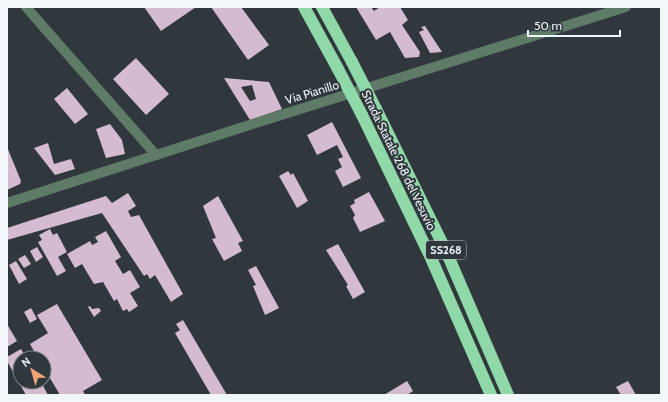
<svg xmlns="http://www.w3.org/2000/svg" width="668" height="402" font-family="Cabin,sans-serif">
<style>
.building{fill:#d5bbd0;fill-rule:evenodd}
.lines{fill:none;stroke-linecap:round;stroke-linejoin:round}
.minor{stroke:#5e7b67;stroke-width:10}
.highway{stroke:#8fd9a8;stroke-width:12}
.highway-bridge{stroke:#8fd9a8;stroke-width:12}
.labels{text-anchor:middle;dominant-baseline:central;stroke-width:4;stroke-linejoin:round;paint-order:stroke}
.shield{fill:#30373d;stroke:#b7bdc1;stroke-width:1}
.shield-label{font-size:11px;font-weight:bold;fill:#f1f6f9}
.street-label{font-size:12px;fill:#f1f6f9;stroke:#30373d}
</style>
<rect width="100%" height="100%" fill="#30373d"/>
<g class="building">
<path d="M144,7H196L161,31Z"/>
<path d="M211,7H241L269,45L248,60Z"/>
<path d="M356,7H371L374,11L380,7H400L408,20L402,25L420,52L419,57L405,58L390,32L376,40Z"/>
<path d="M425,26L442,52L430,53L419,32L424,30L421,27Z"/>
<path d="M136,58L169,94L146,115L113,79Z"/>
<path d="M224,78L269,82L282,109L250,120ZM252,85L256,99L250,101L241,87Z"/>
<path d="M67,88L88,114L75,124L54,99Z"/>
<path d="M332,122L361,178L343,187L335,171L342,167L338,159L343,157L337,145L317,155L307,135Z"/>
<path d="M110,124L122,140L125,154L106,158L96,129Z"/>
<path d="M48,143L54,164L71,159L75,169L55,175L34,148Z"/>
<path d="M7,147L21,181L20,184L7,190Z"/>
<path d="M288,171L291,175L293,173L308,201L297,208L279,176Z"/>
<path d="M369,192L385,221L360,232L353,218L355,215L350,206L355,203L354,200Z"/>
<path d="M128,193L136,206L128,211L131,217L139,215L183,294L171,302L155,275L150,279L147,274L144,276L102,213L7,240V228L106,196L112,203Z"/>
<path d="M218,196L243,241L238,243L242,251L224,261L212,239L216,238L203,206Z"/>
<path d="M50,229L53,235L57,233L67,252L58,257L66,271L57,276L38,242L42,240L39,235Z"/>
<path d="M106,231L121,257L115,261L123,274L130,270L140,287L130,293L138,306L129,312L127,309L123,311L117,299L114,301L103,282L94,284L82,264L75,268L67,254L90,241L92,245L98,242L95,237Z"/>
<path d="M338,244L365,292L353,299L346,286L348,285L326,250Z"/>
<path d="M37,247L43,257L36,262L30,251Z"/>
<path d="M25,255L31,264L24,268L18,259Z"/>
<path d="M16,261L27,279L19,284L9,265Z"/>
<path d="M256,266L279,308L265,315L253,286L256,285L248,270Z"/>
<path d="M57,304L102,380L83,391L85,395H60L44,368V358H38L30,344L48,333L37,315Z"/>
<path d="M90,306L92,309L99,308L101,311L94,317L88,307Z"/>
<path d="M31,308L37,319L30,323L24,312Z"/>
<path d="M183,320L227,395H211L175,333L180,330L176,324Z"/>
<path d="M7,324L17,341L7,347Z"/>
<path d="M21,349L26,358H20V382H41L48,395H26L7,361V357Z"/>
<path d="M407,381L413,391L407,395H384Z"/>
<path d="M628,381L636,395H621L616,387Z"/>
</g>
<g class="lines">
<g class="minor">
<path d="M26,7L156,155"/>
<path d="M7,203L240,128L626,7"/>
</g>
<g class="highway">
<path d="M304,7L338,69"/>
<path d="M322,7L352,62"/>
<path d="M376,109L446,251L508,395"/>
<path d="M362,115L431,258L491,395"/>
</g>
<g class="highway-bridge">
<path d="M352,62L376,109"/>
<path d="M338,69L362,115"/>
</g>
</g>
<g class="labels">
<rect class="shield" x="426" y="241" width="40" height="18" rx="3"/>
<g class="shield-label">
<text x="446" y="250">SS268</text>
</g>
<g class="street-label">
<text transform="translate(312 92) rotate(-17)">Via Pianillo</text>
<text transform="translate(399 160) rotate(64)">Strada Statale 268 del Vesuvio</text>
</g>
</g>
<rect width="668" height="402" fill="none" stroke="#f1f6f9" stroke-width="16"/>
<g transform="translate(32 370) rotate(323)"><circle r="19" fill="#30373d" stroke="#7d8388"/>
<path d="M0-3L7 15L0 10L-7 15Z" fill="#efa378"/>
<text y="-6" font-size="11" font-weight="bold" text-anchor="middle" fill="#f1f6f9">N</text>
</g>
<path d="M528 30v6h92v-6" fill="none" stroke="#f1f6f9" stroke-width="2"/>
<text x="534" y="30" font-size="12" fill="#f1f6f9" stroke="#30373d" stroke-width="3" paint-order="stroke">50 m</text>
</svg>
